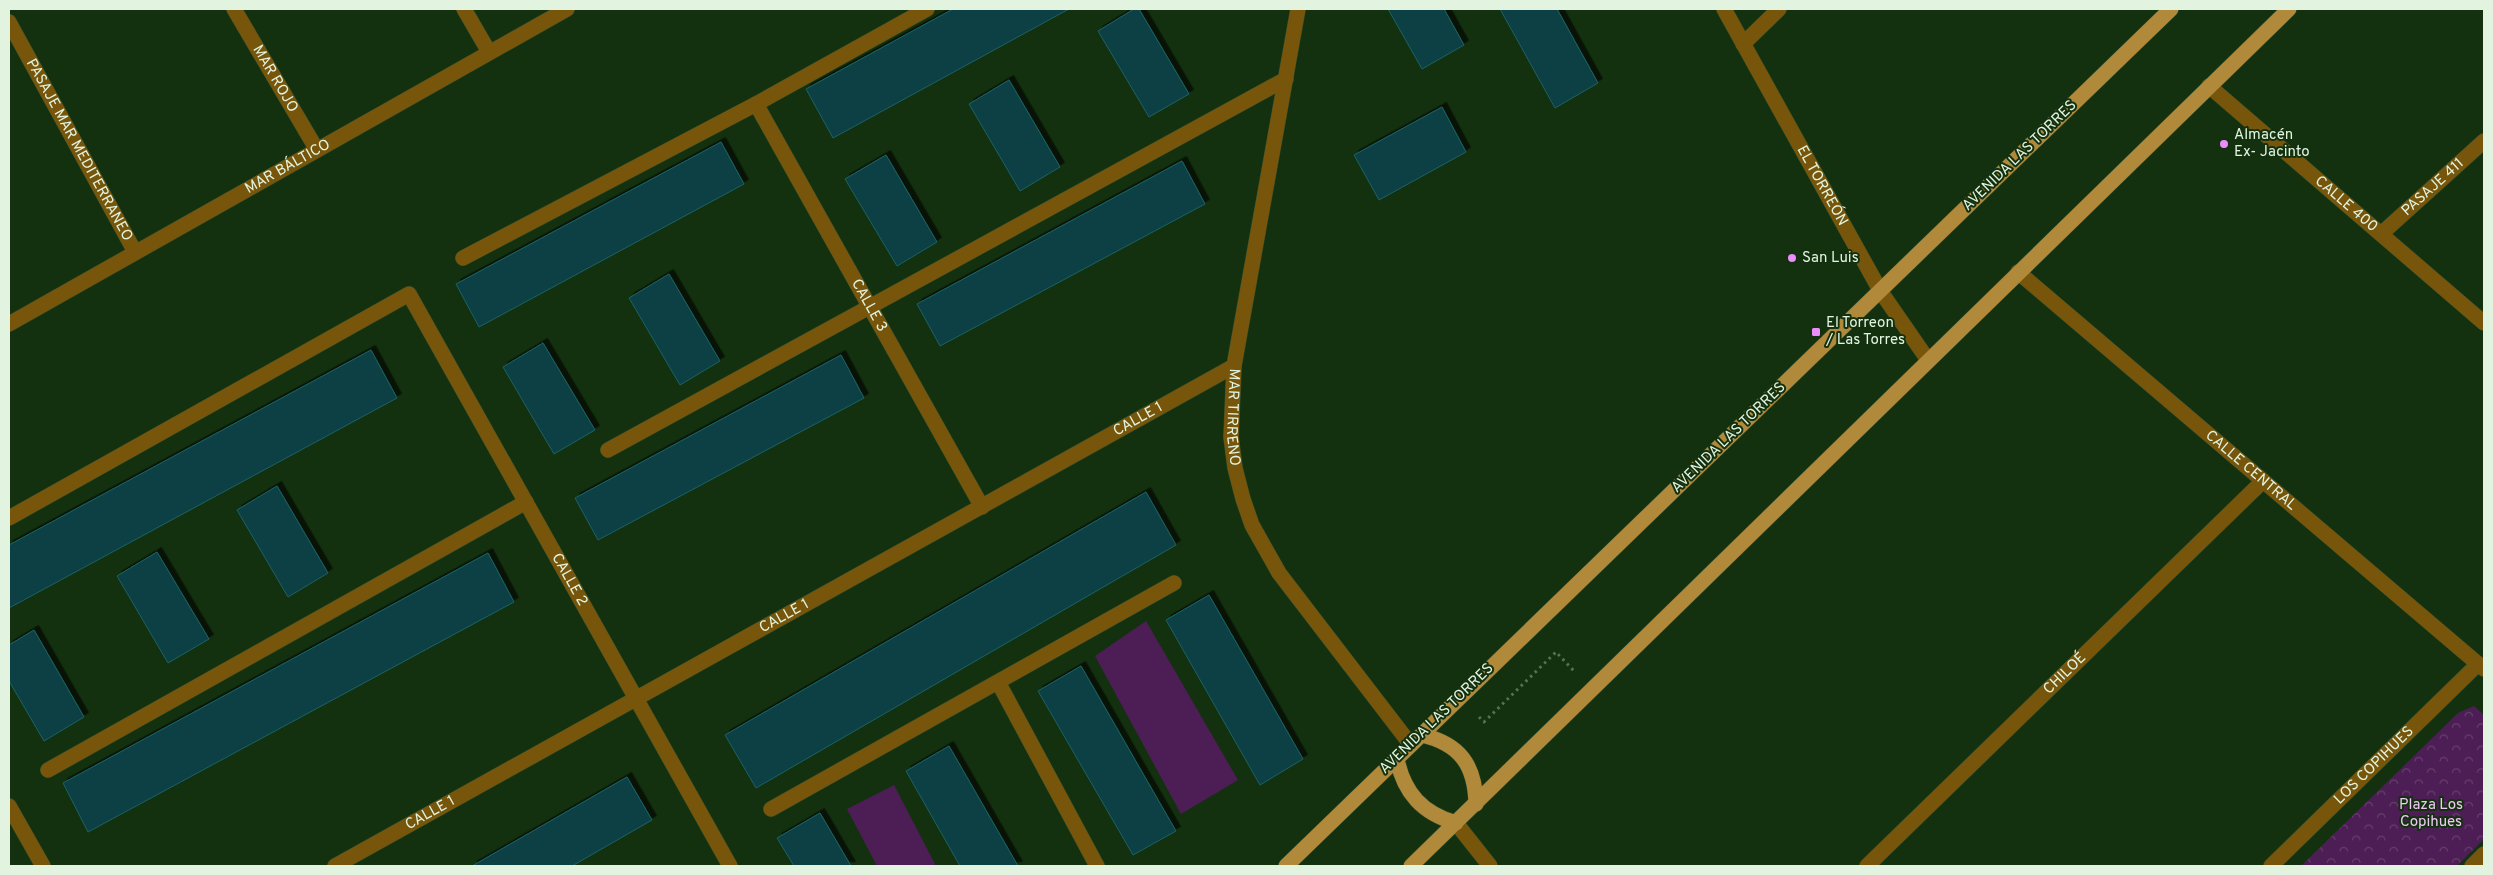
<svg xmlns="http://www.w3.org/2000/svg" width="2493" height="875" font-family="Overpass,sans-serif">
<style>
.green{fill:#4d1e55}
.park{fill:url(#park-crowns)}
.building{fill:#0b4145;stroke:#1d6266;filter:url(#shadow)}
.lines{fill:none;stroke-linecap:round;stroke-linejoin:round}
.minor-casing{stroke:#304b2c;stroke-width:16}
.major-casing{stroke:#304b2c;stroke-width:16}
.path{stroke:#577154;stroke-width:3;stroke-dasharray:2.5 4;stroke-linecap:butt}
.minor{stroke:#77560b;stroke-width:15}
.major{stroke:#b1893b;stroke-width:15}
.poi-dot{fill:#eb8dfb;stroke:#13300f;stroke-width:2}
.labels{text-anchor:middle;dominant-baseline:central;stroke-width:4;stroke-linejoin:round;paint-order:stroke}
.street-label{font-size:15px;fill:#e2f4e0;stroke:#13300f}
.poi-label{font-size:15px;fill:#e2f4e0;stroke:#13300f;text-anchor:start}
.park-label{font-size:15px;fill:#efc9f5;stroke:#13300f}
</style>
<defs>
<pattern id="park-crowns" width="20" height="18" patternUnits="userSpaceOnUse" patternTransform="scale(1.25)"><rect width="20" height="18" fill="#4d1e55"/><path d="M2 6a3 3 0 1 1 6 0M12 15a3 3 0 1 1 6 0" fill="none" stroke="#663f6d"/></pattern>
<filter id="shadow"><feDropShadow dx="4.5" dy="-4.5" stdDeviation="0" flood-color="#0009"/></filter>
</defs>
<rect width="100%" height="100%" fill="#13300f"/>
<g class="green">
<path d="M1146,621L1238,780L1181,814L1095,656Z"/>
<path d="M894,785L936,866H877L847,809Z"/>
</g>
<path class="park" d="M2474,706L2484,715V839L2457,866H2301L2458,713Z"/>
<g class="building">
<path d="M953,9H1069L833,138L806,89Z"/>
<path d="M1134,9H1139L1189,94L1149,117L1098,31Z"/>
<path d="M1388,9H1444L1464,45L1422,69Z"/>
<path d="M1500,9H1557L1598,83L1555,108Z"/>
<path d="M1009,80L1060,167L1020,191L969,104Z"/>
<path d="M1442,107L1466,152L1379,200L1354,155Z"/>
<path d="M721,142L744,184L479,327L456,284Z"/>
<path d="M886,155L937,242L897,266L845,179Z"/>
<path d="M1182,161L1205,204L940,346L917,304Z"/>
<path d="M669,274L720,361L680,385L629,298Z"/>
<path d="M543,343L595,430L554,454L503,367Z"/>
<path d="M371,350L397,398L9,608V545Z"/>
<path d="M841,355L864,398L598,540L575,498Z"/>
<path d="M277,486L328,573L288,597L237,510Z"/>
<path d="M1146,492L1176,545L756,788L725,735Z"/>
<path d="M157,552L209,639L168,663L117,576Z"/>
<path d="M488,553L514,602L88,832L63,783Z"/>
<path d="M1209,595L1303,759L1260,785L1166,620Z"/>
<path d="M34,630L84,717L44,741L9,681V645Z"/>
<path d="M1081,666L1176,831L1133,855L1038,691Z"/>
<path d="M949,746L1018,866H960L906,771Z"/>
<path d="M627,777L652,820L572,866H472Z"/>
<path d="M820,813L851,866H794L777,838Z"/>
</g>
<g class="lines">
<g class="minor-casing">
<g id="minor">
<path id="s1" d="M234,9L317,150"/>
<path d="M464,9L489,52"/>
<path id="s2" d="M1298,9L1234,366L1231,437L1235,468L1243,499L1252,525L1279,573L1411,745"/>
<path id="s3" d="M1724,9L1881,292L1928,360"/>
<path id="s4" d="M9,22L135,252"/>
<path d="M1743,44L1779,9"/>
<path id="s5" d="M2209,86L2484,323"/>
<path id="s6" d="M756,104L982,507"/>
<path id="s7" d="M2381,234L2484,141"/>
<path d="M463,258L756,104L927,9"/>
<path id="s8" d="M2018,272L2484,669"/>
<path id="s9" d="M9,324L567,9"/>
<path d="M608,450L1286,79"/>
<path id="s10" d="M9,518L409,294L730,866"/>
<path d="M998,682L1097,866"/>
<path d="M48,770L526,502"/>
<path d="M9,806L43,866"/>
<path d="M771,809L1174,583"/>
<path d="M1456,823L1490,866"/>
<path id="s11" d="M335,866L1234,366"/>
<path id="s12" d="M1867,866L2263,481"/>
<path id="s13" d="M2271,866L2478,664"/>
<path d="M2472,866L2484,854"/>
</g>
</g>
<g class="major-casing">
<g id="major">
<path d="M1422,735C1460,744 1475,765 1476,804"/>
<path d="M1397,759C1404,793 1422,813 1456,823"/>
<path d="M1286,866L2171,9"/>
<path d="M1411,866L2289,9"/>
</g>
</g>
<path class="path" d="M1479,717L1484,722L1556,652L1574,671"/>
<use href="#minor" class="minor"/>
<use href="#major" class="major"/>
</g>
<g class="poi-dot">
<circle cx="2224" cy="144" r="5"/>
<circle cx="1792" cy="258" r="5"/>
<rect x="1811" y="327" width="10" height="10" rx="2.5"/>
</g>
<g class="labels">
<g class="street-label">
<text stroke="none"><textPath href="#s1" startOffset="81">MAR ROJO</textPath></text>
<text stroke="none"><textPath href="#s4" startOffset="146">PASAJE MAR MEDITERRANEO</textPath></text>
<text transform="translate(2020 156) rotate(-44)">AVENIDA LAS TORRES</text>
<text stroke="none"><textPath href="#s9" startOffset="320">MAR BÁLTICO</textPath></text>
<text stroke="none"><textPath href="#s3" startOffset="202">EL TORREÓN</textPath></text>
<text stroke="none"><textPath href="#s7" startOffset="70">PASAJE 411</textPath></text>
<text stroke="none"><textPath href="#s5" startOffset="181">CALLE 400</textPath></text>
<text stroke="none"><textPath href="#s6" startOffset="231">CALLE 3</textPath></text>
<text stroke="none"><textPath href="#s2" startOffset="414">MAR TIRRENO</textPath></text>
<text stroke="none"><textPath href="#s11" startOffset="919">CALLE 1</textPath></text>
<text transform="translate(1729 438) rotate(-44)">AVENIDA LAS TORRES</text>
<text stroke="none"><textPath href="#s8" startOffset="306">CALLE CENTRAL</textPath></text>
<text stroke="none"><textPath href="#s10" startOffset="786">CALLE 2</textPath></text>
<text stroke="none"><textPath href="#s11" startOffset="514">CALLE 1</textPath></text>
<text stroke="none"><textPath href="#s12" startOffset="276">CHILOÉ</textPath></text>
<text transform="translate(1437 719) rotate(-44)">AVENIDA LAS TORRES</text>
<text stroke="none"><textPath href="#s13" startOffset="144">LOS COPIHUES</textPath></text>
<text stroke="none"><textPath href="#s11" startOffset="109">CALLE 1</textPath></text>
</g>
<g class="poi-label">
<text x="2234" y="135">Almacén<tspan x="2234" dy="17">Ex- Jacinto</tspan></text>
<text x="1802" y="258">San Luis</text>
<text x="1826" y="323">El Torreon<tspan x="1826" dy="17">/ Las Torres</tspan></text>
</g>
<g class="park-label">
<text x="2431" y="805">Plaza Los<tspan x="2431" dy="17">Copihues</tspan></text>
</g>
</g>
<rect width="2493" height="875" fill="none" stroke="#e2f4e0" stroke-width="20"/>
</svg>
